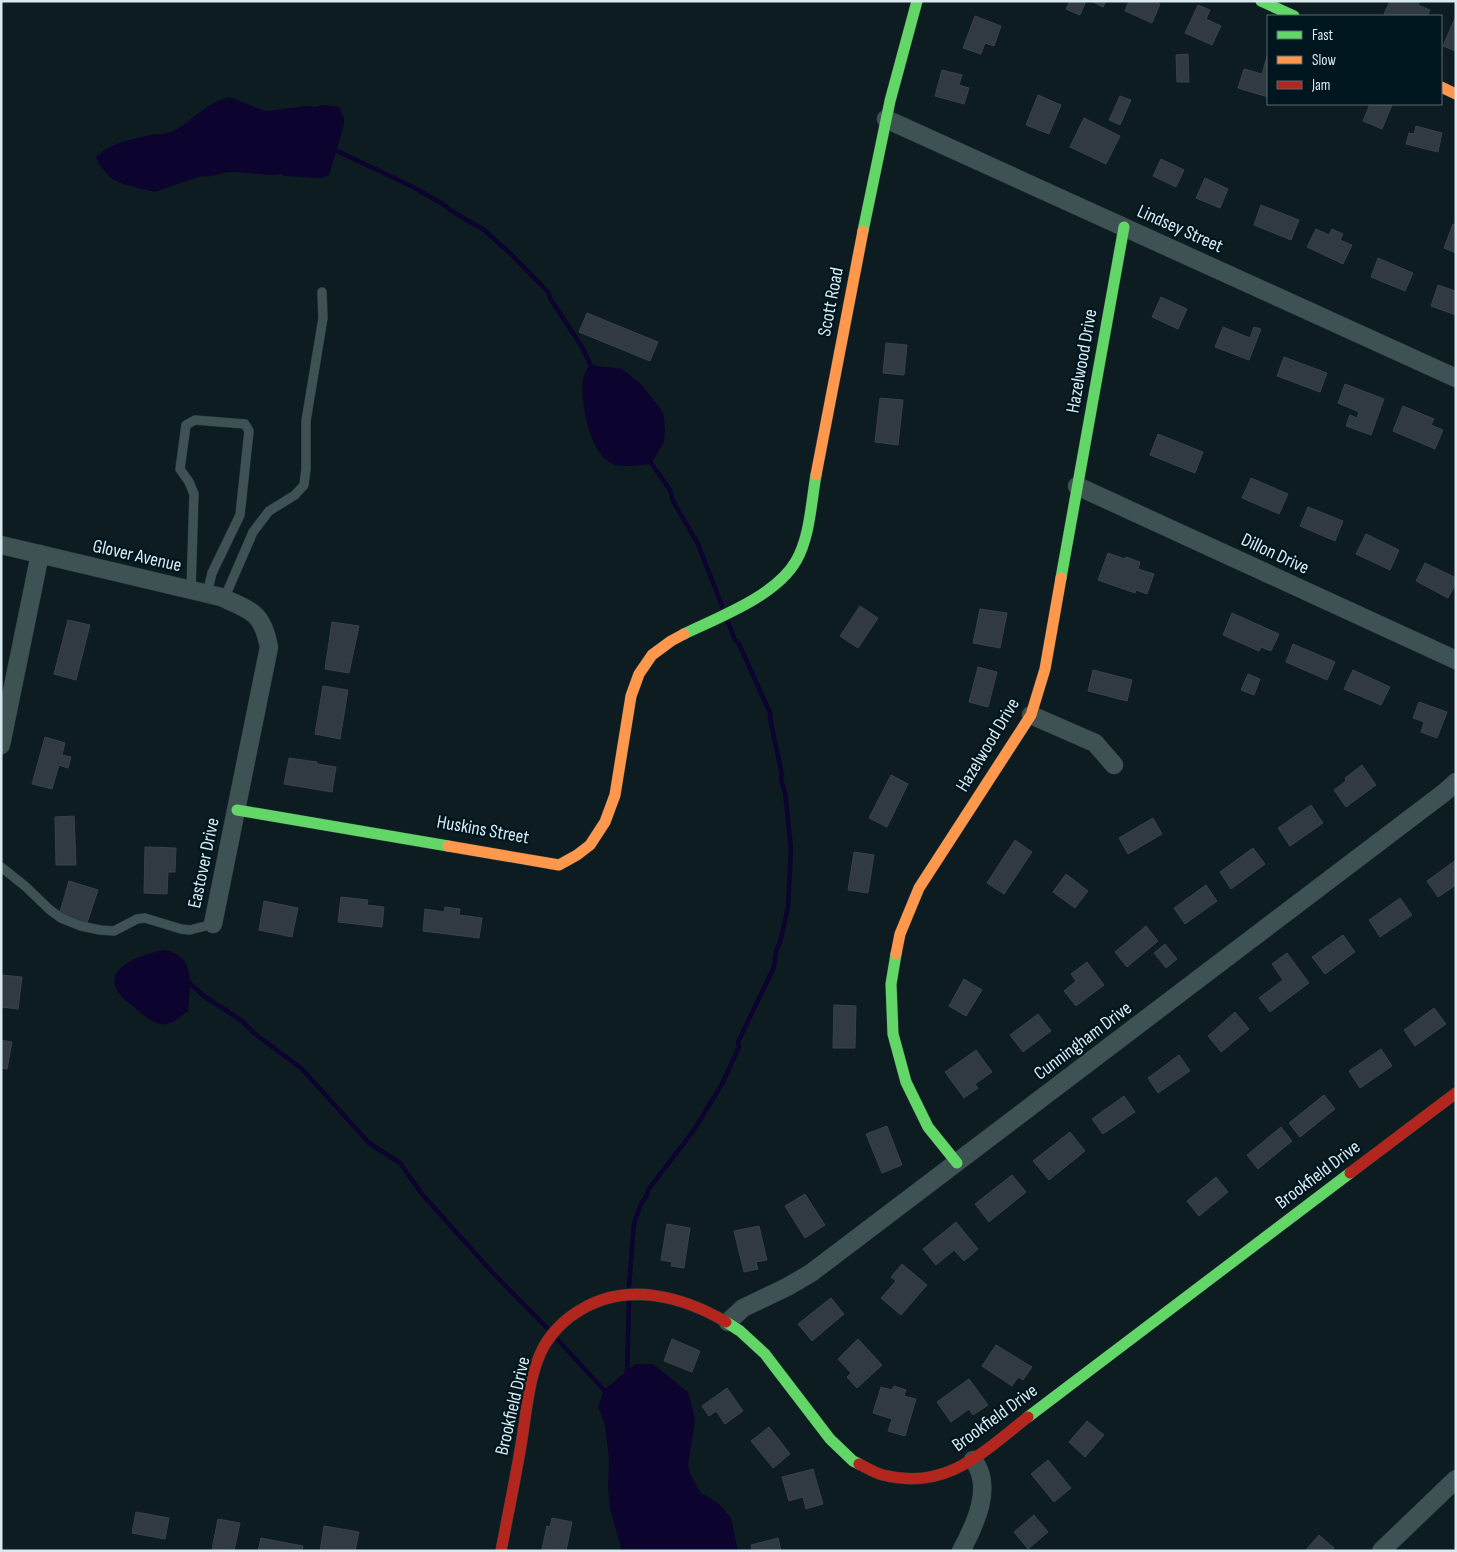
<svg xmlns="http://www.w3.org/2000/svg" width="1457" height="1552" font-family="'Sofia Sans Condensed',sans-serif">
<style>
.water{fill:#0d032f}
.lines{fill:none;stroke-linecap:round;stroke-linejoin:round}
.stream{stroke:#0d032f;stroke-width:4.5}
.building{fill:#313a40;stroke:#394249}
.lane-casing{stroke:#2a383c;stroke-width:10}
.street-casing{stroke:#2a383c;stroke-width:19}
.fast-casing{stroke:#2a383c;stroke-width:12}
.slow-casing{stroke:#2a383c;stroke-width:12}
.jam-casing{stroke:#2a383c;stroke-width:12}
.lane{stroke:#3e5253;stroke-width:9}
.street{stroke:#3e5253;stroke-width:18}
.fast{stroke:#63d668;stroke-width:11}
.slow{stroke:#ff974d;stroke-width:11}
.jam{stroke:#b3261e;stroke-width:11}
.labels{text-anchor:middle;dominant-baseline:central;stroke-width:4.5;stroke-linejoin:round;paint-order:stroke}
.street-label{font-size:19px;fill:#d9e9f0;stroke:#00161f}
</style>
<rect width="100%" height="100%" fill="#0c1c21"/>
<g class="water">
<path d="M229,97L266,111L307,106L316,107L322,105L339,107L344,118V125L329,175L321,178L284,176L281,174C266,177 245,171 229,172C219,173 211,178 201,176L155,192L123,184L112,179L99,164L96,157C111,142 135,139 155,134C178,137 195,112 214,103C219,100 224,99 229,97Z"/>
<path d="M589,365L622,369L642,385L660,408L664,416L665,431L664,442L651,464C639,465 620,469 609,462C589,449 580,401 583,379C584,374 587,369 589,365Z"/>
<path d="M164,950C197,955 190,986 188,1011C180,1017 171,1026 161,1024C150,1022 142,1014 135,1008C128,1002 120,997 116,988C106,965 148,953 164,950Z"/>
<path d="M635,1364H653L688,1392L693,1410L695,1421L688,1465L691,1476L701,1493L719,1504L731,1518L738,1551H622L610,1509L608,1486L609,1459L605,1425L598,1407L604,1390Z"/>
</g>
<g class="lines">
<g class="stream">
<path d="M333,149L413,187L446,206L450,210L484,230L511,254L548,292L550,298L582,347L592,368"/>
<path d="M649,460L670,490L673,501L698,544L722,606"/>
<path d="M186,980L204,996L242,1021L255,1034L301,1068L369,1143L400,1163L422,1194L492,1272L547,1328"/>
<path d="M629,1286L634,1224L640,1206L647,1195L648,1190L694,1130L722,1084L739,1047L738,1042L774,967L776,951L780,942L788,907L791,848L785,792L781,780L782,775L770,718L771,715L738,642L735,640L727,620"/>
<path d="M558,1340L604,1390L608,1391"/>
<path d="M627,1376L629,1302"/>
</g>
</g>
<g class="building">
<path d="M1070,1H1086L1080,15L1066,9Z"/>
<path d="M1091,1H1106L1103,7Z"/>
<path d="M1129,1H1154L1160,4L1152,23L1125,11Z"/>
<path d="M1390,1H1420L1418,5L1430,10L1427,16H1389L1384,14Z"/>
<path d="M1198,5L1210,10L1206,19L1221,26L1212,45L1185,33Z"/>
<path d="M975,16L1001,26L994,46L985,43L981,54L963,48Z"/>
<path d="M1455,18H1456V51L1443,46Z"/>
<path d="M1188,54L1189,82H1177L1176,55Z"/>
<path d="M1267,56L1268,97L1238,88L1244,69L1262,74Z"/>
<path d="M942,70L962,75L959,85L969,88L964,104L935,96Z"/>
<path d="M1038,95L1061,105L1049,134L1026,125Z"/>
<path d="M1120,96L1131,100L1120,125L1109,120Z"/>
<path d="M1370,104L1392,105L1382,129L1363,121Z"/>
<path d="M1084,118L1120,136L1106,164L1070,147Z"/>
<path d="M1416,126L1442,133L1438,152L1406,144L1409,133L1414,134Z"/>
<path d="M1161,159L1184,170L1176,187L1153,176Z"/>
<path d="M1205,178L1228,189L1220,208L1196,198Z"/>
<path d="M1261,205L1299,220L1291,240L1254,225Z"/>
<path d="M1453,224L1456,225V253L1444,248Z"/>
<path d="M1316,229L1329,235L1332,229L1343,234L1340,240L1352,245L1343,264L1307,247Z"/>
<path d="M1378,258L1413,273L1405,291L1371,277Z"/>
<path d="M1438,285L1455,291L1456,290V315L1431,306Z"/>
<path d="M1161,297L1187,309L1178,329L1152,317Z"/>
<path d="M587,313L658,342L650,361L579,332Z"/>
<path d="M1223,327L1250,338L1254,327L1261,329L1249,360L1215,347Z"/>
<path d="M886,343L907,345L904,375L883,373Z"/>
<path d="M1284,357L1327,373L1320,392L1277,376Z"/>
<path d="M1345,384L1384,399L1371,435L1346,426L1350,415L1357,418L1359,412L1338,403Z"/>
<path d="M880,398L903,400L898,445L875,442Z"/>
<path d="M1403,406L1434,419L1431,425L1443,430L1435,449L1393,431Z"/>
<path d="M1158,434L1203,452L1195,473L1150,455Z"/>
<path d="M1251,478L1288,494L1279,514L1242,498Z"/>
<path d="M1308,507L1343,521L1335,541L1300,526Z"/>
<path d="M1366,534L1399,550L1390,570L1356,554Z"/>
<path d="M1108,553L1125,559L1126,557L1140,562L1138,569L1154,574L1147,594L1136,590L1135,593L1098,580Z"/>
<path d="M1425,563L1456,578V583L1448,598L1416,581Z"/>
<path d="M860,606L878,618L858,648L840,636Z"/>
<path d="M980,609L1007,613L1000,648L973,643Z"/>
<path d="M1232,613L1279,634L1271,651L1261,647L1259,651L1223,635Z"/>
<path d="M68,620L90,625L76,680L54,674Z"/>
<path d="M332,622L359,626L349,673L325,669Z"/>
<path d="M1293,644L1335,662L1327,680L1286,662Z"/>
<path d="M978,667L997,672L988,707L969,702Z"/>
<path d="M1093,670L1132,680L1127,701L1088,691Z"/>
<path d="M1353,670L1390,687L1381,705L1344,689Z"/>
<path d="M1248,674L1260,679L1254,695L1241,690Z"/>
<path d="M323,686L348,690L340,739L315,734Z"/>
<path d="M1419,702L1447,712L1437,738L1421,732L1424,722L1413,718Z"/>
<path d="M45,737L65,743L62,755L71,757L68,768L59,765L52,789L32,784Z"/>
<path d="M289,758L317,762V764L336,767L332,792L284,784Z"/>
<path d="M1362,765L1376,785L1346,807L1334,790L1346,781L1345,778Z"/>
<path d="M891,775L908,784L887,827L869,818Z"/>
<path d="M1311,805L1323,823L1290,846L1278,828Z"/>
<path d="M74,816L76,865H56L55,817Z"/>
<path d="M1153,818L1162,834L1128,854L1119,838Z"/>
<path d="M1015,840L1032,852L1004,894L987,883Z"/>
<path d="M145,847L176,848L175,872H168L167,894L144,893Z"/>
<path d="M1253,848L1265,864L1231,889L1220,872Z"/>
<path d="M854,852L874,855L868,893L848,890Z"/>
<path d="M1456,860V885L1438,897L1427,881Z"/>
<path d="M1066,874L1088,891L1075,908L1053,892Z"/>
<path d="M69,881L98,890L87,923L59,915Z"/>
<path d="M1206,885L1217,901L1185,924L1174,908Z"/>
<path d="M341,897L368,900L367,905L384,907L382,927L338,922Z"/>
<path d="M1400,898L1412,915L1380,937L1369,920Z"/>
<path d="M264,901L298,908L292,937L259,930Z"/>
<path d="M445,907L460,909L459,915L482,918L479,938L423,931L425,909L444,912Z"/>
<path d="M1146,926L1158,941L1127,967L1115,952Z"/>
<path d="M1343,935L1355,952L1325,974L1312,957Z"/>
<path d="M1165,944L1177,959L1166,968L1154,953Z"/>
<path d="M1287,953L1309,983L1270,1012L1259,998L1283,980L1272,964Z"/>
<path d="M1087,962L1104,985L1076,1006L1064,991L1076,981L1071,974Z"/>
<path d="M1,975L22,977L18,1009L1,1007Z"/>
<path d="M964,979L982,990L966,1016L949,1006Z"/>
<path d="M834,1005L856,1006L855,1048H833Z"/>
<path d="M1434,1008L1446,1024L1415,1046L1404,1030Z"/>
<path d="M1235,1012L1249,1029L1221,1052L1208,1036Z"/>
<path d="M1038,1014L1051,1031L1023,1052L1010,1035Z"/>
<path d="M1,1040L12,1042L7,1069L1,1068Z"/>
<path d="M1381,1049L1392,1066L1360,1088L1349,1071Z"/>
<path d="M976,1050L992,1072L975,1084L978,1088L964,1098L945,1072Z"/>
<path d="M1179,1055L1190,1071L1158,1093L1148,1078Z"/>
<path d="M1324,1095L1335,1109L1300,1137L1289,1123Z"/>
<path d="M1124,1096L1135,1112L1103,1134L1092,1119Z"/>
<path d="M887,1126L902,1165L882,1173L866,1134Z"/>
<path d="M1281,1127L1292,1141L1258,1169L1247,1155Z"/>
<path d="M1070,1132L1085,1151L1049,1180L1033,1161Z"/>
<path d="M1012,1175L1026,1192L989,1222L975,1204Z"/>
<path d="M1216,1177L1228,1192L1199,1216L1187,1201Z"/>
<path d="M805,1194L825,1225L805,1238L785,1206Z"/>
<path d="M956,1222L978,1249L964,1261L954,1250L936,1265L923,1249Z"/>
<path d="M667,1224L690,1228L684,1268L671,1266L672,1262L661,1260Z"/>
<path d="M759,1226L767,1260L756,1262L758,1269L744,1272L734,1231Z"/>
<path d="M902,1264L927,1285L901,1315L881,1298L896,1281L891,1277Z"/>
<path d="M831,1298L844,1314L812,1341L798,1324Z"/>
<path d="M672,1339L700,1351L692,1372L664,1361Z"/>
<path d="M858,1339L882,1365L857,1388L847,1377L851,1373L838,1359Z"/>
<path d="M996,1345L1032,1367L1023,1380L1018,1377L1012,1386L982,1366Z"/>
<path d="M969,1379L988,1405L973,1415L969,1409L951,1422L937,1402Z"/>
<path d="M894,1386L906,1390L904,1396L916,1399L905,1436L888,1431L892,1419L873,1413L881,1387L892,1390Z"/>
<path d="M727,1388L743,1411L725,1424L716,1411L709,1416L702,1406Z"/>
<path d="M1087,1421L1104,1435L1085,1457L1069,1442Z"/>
<path d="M769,1427L790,1454L773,1468L751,1441Z"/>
<path d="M1048,1460L1071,1488L1054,1502L1031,1474Z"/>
<path d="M813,1469L823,1504L806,1509L803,1497L789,1501L782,1477Z"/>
<path d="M136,1512L169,1518L165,1539L132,1533Z"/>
<path d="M1034,1515L1048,1532L1028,1549L1014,1532Z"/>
<path d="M552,1518L572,1522L566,1551L542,1549L547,1526L550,1527Z"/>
<path d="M218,1519L240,1523L234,1551L212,1549Z"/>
<path d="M324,1526L359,1532L355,1551H320Z"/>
<path d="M1319,1535L1334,1548L1332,1551H1305Z"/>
<path d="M261,1538L303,1546L302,1551H258Z"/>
<path d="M778,1538L781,1551H752L751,1545Z"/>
</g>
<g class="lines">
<g class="lane-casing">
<g id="lane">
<path d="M191,590L194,494L189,482L180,469L186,425L195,420L245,424L249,431L240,515L212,573L207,594"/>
<path d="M224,599L253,532L269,511L295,495L304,485L306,469V421L323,318L322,292"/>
<path d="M1,867L25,886L50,910L61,918L81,926L100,930L114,931L137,919L145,918L181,929L190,930L213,924"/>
</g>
</g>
<g class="street-casing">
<g id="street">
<path d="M886,119L1456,378"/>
<path d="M1077,486L1456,660"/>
<path d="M1,545L221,597C252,611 262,612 269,647L213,924"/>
<path d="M1031,715L1095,743L1114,765"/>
<path d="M1,745L40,554"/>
<path d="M728,1322L743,1308L787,1287L811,1273L1445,792L1456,782"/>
<path d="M961,1551C975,1525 994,1486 973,1460"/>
<path d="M1381,1551L1456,1479"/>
</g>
</g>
<g class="fast-casing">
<g id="fast">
<path d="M1261,1L1294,16"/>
<path d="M863,231L890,101L917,1"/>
<path d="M1061,578L1124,227"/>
<path d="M684,634C719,617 776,596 796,561C810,537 811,503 816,475"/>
<path d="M237,810L448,846"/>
<path d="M896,954L891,984L893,1034L906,1082L928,1127L957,1163"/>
<path d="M726,1322L740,1331L765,1354L830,1439L853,1461L859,1464"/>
<path d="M1028,1417L1350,1173"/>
</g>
</g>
<g class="slow-casing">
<g id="slow">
<path d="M1441,87L1456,94"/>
<path d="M816,475L863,231"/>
<path d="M448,846L559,865L577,855L590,845L605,822L615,795L631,696L639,674L652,655L671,641L684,634"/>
<path d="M896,954L900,934L919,888L1031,715L1045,669L1061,578"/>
</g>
</g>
<g class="jam-casing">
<g id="jam">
<path d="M1350,1173L1456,1093"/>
<path d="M859,1464C867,1468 875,1473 883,1475C946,1491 982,1453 1028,1417"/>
<path d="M501,1551C508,1514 516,1476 522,1439C527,1408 529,1374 544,1346C553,1331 566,1318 582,1309C628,1282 682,1296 726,1322"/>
</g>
</g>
<use href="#lane" class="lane"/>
<use href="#street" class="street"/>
<use href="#fast" class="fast"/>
<use href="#slow" class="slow"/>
<use href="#jam" class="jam"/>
</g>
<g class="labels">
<g class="street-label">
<text transform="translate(1180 229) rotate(24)">Lindsey Street</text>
<text transform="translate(831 302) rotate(-79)">Scott Road</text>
<text transform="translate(1082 361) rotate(-80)">Hazelwood Drive</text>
<text transform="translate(1275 554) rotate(25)">Dillon Drive</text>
<text transform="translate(137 556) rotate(13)">Glover Avenue</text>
<text transform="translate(988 745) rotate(-59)">Hazelwood Drive</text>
<text transform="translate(483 830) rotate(10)">Huskins Street</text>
<text transform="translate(204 863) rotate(-78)">Eastover Drive</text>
<text transform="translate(1083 1041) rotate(-37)">Cunningham Drive</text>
<text transform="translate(1318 1175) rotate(-37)">Brookfield Drive</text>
<text transform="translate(513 1406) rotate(-77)">Brookfield Drive</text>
<text transform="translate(995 1418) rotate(-36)">Brookfield Drive</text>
</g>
</g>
<rect width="1457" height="1552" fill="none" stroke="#d9e9f0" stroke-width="5"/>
<rect x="1267" y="15" width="175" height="90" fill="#00161f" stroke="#576a73"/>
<rect x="1277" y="31" width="25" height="8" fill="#63d668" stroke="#576a73"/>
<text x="1312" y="40" font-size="15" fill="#d9e9f0">Fast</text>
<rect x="1277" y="56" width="25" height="8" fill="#ff974d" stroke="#576a73"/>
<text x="1312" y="65" font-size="15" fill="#d9e9f0">Slow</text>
<rect x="1277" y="81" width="25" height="8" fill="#b3261e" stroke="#576a73"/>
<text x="1312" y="90" font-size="15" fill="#d9e9f0">Jam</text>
</svg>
